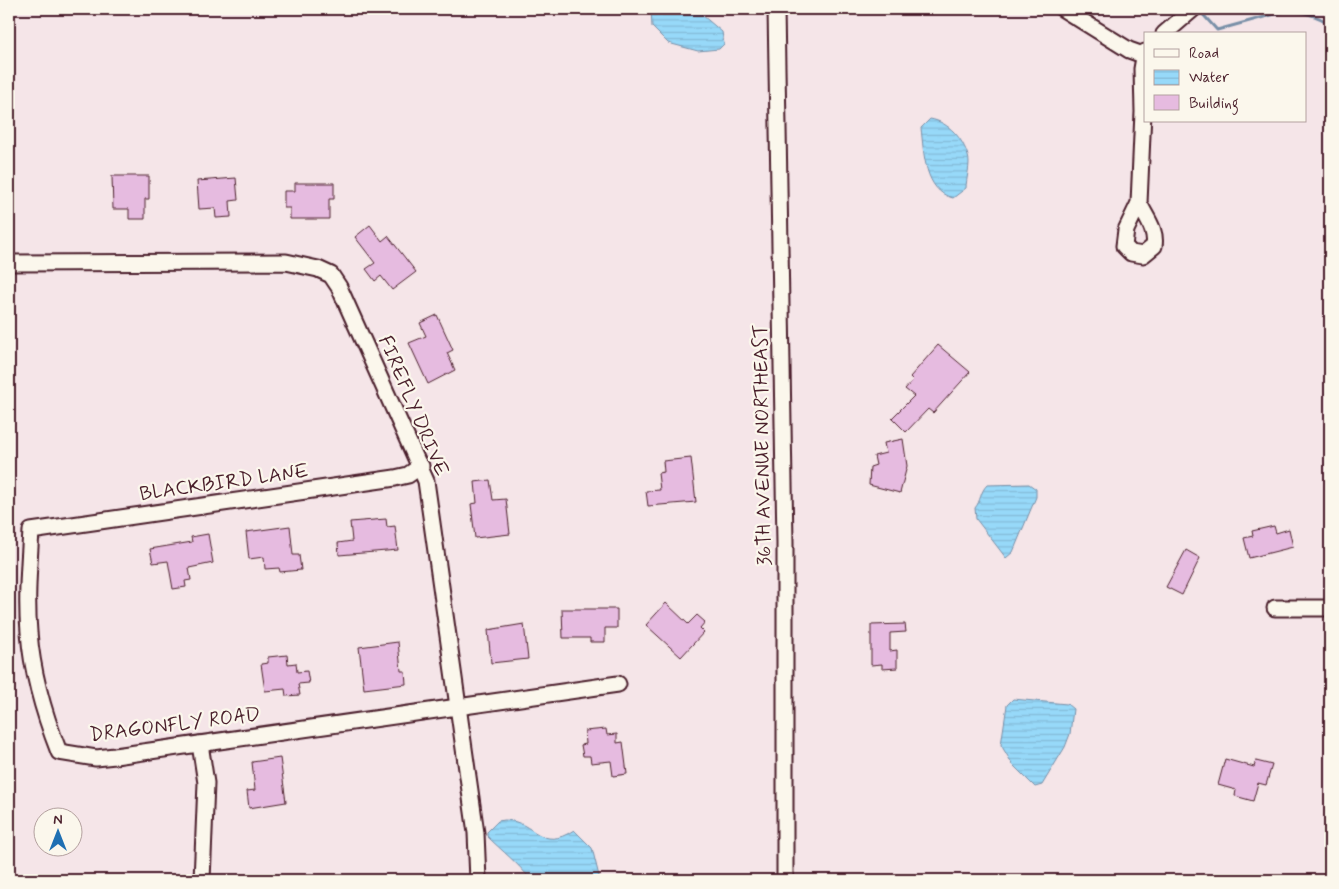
<svg xmlns="http://www.w3.org/2000/svg" width="1339" height="889" font-family="Mynerve,sans-serif">
<style>
.water{fill:url(#water-rules);stroke:#788fa7}
.lines{fill:none;stroke-linecap:round;stroke-linejoin:round}
.stream{stroke:#788fa7;stroke-width:3}
.building{fill:#e6bbe0;stroke:#4a1f2b}
.minor-casing{stroke:#4a1f2b;stroke-width:19}
.minor{stroke:#fbf7ec;stroke-width:15}
.labels{text-anchor:middle;dominant-baseline:central;stroke-width:4.5;stroke-linejoin:round;paint-order:stroke}
.street-label{font-size:20px;fill:#4a1f2b;stroke:#fbf7ec}
</style>
<defs>
<pattern id="water-rules" width="6" height="5" patternUnits="userSpaceOnUse" patternTransform="scale(1.25)"><rect width="6" height="5" fill="#97d9f9"/><path d="M0 2.5h6" fill="none" stroke="#84bad6"/></pattern>
</defs>
<rect width="100%" height="100%" fill="#f5e5e8"/>
<filter id="ink" filterUnits="userSpaceOnUse"><feTurbulence type="fractalNoise" baseFrequency=".02" numOctaves="2"/><feDisplacementMap in="SourceGraphic" scale="10" xChannelSelector="R" yChannelSelector="G"/><feConvolveMatrix kernelMatrix="1 2 1 2 8 2 1 2 1" color-interpolation-filters="sRGB"/></filter>
<g filter="url(#ink)">
<g class="water">
<path d="M651,9H695L722,32L724,44L719,49L698,51L668,43L652,27Z"/>
<path d="M930,119C949,122 963,139 968,156C971,164 966,179 966,188L953,198C924,191 924,153 921,128Z"/>
<path d="M1029,484L1036,489V497L1013,552L1006,558L976,519L975,508C981,501 980,492 987,485Z"/>
<path d="M1013,699L1067,704L1073,709L1070,734L1065,747L1042,785L1035,787L1013,765L1001,745L1007,705Z"/>
<path d="M505,820C535,821 540,853 574,830L592,848L600,880H531C517,862 503,852 487,836V832L498,821Z"/>
</g>
<g class="lines">
<path class="stream" d="M1198,9L1217,30L1286,11C1300,10 1318,16 1330,24"/>
</g>
<g class="building">
<path d="M112,176H149V199H145V219H129V209H113Z"/>
<path d="M236,178L238,200L230,201L231,217L216,218L215,208L199,209L197,181Z"/>
<path d="M295,183H334V199H329V219H290V208H284V191H295Z"/>
<path d="M370,225L382,241L388,236L416,272L392,290L381,276L375,281L366,269L375,263L355,237Z"/>
<path d="M437,315L453,350L447,353L455,370L428,384L409,343L426,336L420,323Z"/>
<path d="M938,345L970,372L933,413L928,409L906,432L892,418L914,396L905,389L913,380L910,377Z"/>
<path d="M903,439L907,466L900,493L869,485L870,467L876,465L874,456L886,453L884,443Z"/>
<path d="M691,458L696,502L648,506L646,491L660,490L658,473L664,472L663,461Z"/>
<path d="M490,480L493,500L506,499L510,534L475,538L471,504L477,503L475,482Z"/>
<path d="M386,519L387,527L395,526L398,550L339,555L338,543L352,541L350,522Z"/>
<path d="M290,526L293,555H299L301,570L280,572L279,568L265,569L264,557L249,559L246,532Z"/>
<path d="M1274,526L1276,533L1289,529L1293,547L1249,558L1244,538L1253,536L1252,531Z"/>
<path d="M208,534L213,563L189,568L191,580L185,581L186,587L173,589L168,561L153,563L150,549L192,542L191,537Z"/>
<path d="M1186,550L1200,558L1182,595L1166,587Z"/>
<path d="M666,603L688,624L697,615L705,622L700,628L704,632L681,657L646,625Z"/>
<path d="M562,609H617V628H605V642H590V638H563Z"/>
<path d="M524,624L528,659L491,663L488,630Z"/>
<path d="M905,624L906,632L890,633V651L897,650V668L882,669V664L871,665V625Z"/>
<path d="M398,642L401,671H405L406,684L364,689L359,647Z"/>
<path d="M287,655L288,664L296,663L297,672L307,671L309,683L298,684L300,695L286,696L285,689L265,691L261,664L268,663V657Z"/>
<path d="M606,729L607,735L617,734V743L623,742L627,774L613,776L611,761L591,763L590,756H583L581,745L586,744L585,731Z"/>
<path d="M280,758L286,802L249,808L247,791L255,790L252,762Z"/>
<path d="M1225,759L1254,767L1256,761L1272,765L1266,785L1258,783L1253,801L1235,796L1236,790L1218,785Z"/>
</g>
<g class="lines">
<g class="minor-casing">
<g id="minor">
<path d="M776,9L785,543V880"/>
<path d="M1063,9L1129,50L1143,55"/>
<path d="M1164,34L1193,9"/>
<path d="M1139,203C1146,218 1157,230 1154,246L1143,255L1131,253L1124,246L1126,230L1139,203L1143,112L1142,69L1145,52"/>
<path d="M9,263L286,262L318,269L331,275L339,287L426,481L476,833L478,880"/>
<path d="M421,466L408,475L395,478L31,531C29,565 26,599 29,632C32,673 44,714 59,752L96,758L115,756L618,684"/>
<path d="M1275,608H1330"/>
<path d="M200,744L206,783L202,880"/>
</g>
</g>
<use href="#minor" class="minor"/>
</g>
</g>
<g class="labels">
<g class="street-label">
<text transform="translate(413 406) rotate(67)">FIREFLY DRIVE</text>
<text transform="translate(763 445) rotate(-91)">36TH AVENUE NORTHEAST</text>
<text transform="translate(224 483) rotate(-8)">BLACKBIRD LANE</text>
<text transform="translate(175 725) rotate(-7)">DRAGONFLY ROAD</text>
</g>
</g>
<rect width="1339" height="889" fill="none" stroke="#fbf7ec" stroke-width="30"/>
<rect x="15" y="15" width="1309" height="859" fill="none" stroke="#4a1f2b" stroke-width="2" filter="url(#ink)"/>
<rect x="1144" y="32" width="162" height="90" fill="#fbf7ec" stroke="#b4a19f"/>
<rect x="1154" y="49" width="25" height="8" fill="#fbf7ec" stroke="#b4a19f"/>
<text x="1189" y="58" font-size="15" fill="#4a1f2b">Road</text>
<rect x="1154" y="70" width="25" height="15" fill="url(#water-rules)" stroke="#b4a19f"/>
<text x="1189" y="82" font-size="15" fill="#4a1f2b">Water</text>
<rect x="1154" y="95" width="25" height="15" fill="#e6bbe0" stroke="#b4a19f"/>
<text x="1189" y="108" font-size="15" fill="#4a1f2b">Building</text>
<g transform="translate(58 832)"><circle r="24" fill="#fbf7ec" stroke="#b4a19f"/>
<path d="M0-4L9 19L0 12L-9 19Z" fill="#1f6fb2"/>
<text y="-8" font-size="14" font-weight="bold" text-anchor="middle" fill="#4a1f2b">N</text>
</g>
</svg>
